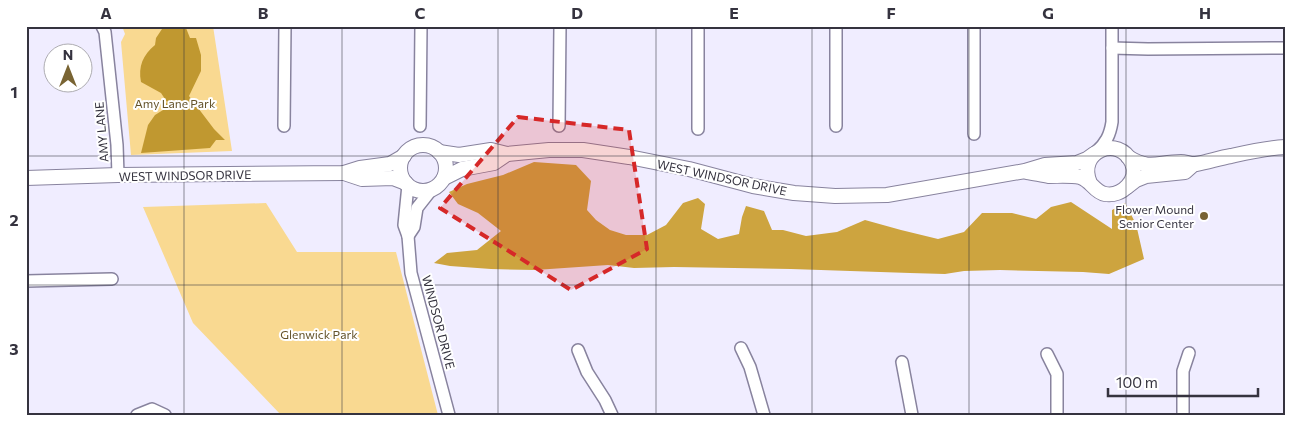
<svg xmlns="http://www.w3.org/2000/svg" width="1311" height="441" font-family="Commissioner,sans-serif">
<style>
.green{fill:#f9d991}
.forest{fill:#cda43f}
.water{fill:#c09830}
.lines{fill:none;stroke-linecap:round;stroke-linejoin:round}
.minor-casing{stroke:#88839e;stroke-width:14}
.tertiary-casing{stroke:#88839e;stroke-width:16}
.minor{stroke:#fff;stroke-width:11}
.tertiary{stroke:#fff;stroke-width:14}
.marked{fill:#d62828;fill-opacity:0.2;stroke:#d62828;stroke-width:4;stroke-dasharray:10 6;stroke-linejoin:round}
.grid{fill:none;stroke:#35333f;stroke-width:1;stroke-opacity:0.55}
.poi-dot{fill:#796433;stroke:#fff;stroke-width:2}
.labels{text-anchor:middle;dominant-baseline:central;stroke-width:4;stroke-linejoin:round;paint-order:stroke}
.park-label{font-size:12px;fill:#635229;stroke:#fff}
.street-label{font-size:12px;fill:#35333f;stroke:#fff}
.poi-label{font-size:12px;fill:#35333f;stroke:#fff;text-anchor:end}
.neatline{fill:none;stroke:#35333f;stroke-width:2}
.grid-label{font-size:16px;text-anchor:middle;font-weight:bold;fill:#35333f}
</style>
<rect width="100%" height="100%" fill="#f0edff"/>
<g class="green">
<path d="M122,26H213L232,151L131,155L121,42L125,34Z"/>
<path d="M266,203L297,252H396L438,415H281L193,323L143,207Z"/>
</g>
<path class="forest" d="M534,162L576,165L591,181L587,210L596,220L610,230L626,235H647L666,225L683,203L698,198L705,204L701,229L718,239L739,234L742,217L746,206L764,211L772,230H783L806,236L837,232L865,220L901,230L938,239L964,232L982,213H1012L1036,219L1051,207L1071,202L1112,229V210L1125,203L1136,224L1144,259L1109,274L1083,272L1000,270L964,271L945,274L910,273L791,269L674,267L634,268L608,265L535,270L491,269L450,266L434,263L447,253L477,250L501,231L478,213L458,204L449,192L467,184L503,175Z"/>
<path class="water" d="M164,26H184L186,28L190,38H196L201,55V71L189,96L214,129L225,140H216L210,148L141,153L148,125L155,115L163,110L167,102L161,93L141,82C138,66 143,55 155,45L156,38Z"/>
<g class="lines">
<g class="minor-casing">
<g id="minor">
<path d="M102,26L105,32L117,145L118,175"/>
<path d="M698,26V129"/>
<path d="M836,26V126"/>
<path d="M1112,48L1148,49L1285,48"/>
<path d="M284,126L285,26"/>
<path d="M420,126L421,26"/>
<path d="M559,126L560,26"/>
<path d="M974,134V26"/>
<path d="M1096,152C1106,143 1110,135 1112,122V26"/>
<path d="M408,185L404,225L408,236L414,227L417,208L432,189"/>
<path d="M408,236L411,273L449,415"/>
<path d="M26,281L112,279"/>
<path d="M741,348L750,367L764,415"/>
<path d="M578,350L587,372L605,400L612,415"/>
<path d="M1047,354L1057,374V415"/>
<path d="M902,362L912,415"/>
<path d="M137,415L152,409L165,415"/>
<path d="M1183,415V371L1189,353"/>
</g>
</g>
<g class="tertiary-casing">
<g id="tertiary">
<circle cx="423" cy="168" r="23"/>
<path d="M439,152L459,155L491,150L507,154L549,150H583L629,157L689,169L753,186L794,193L835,196L887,195L1025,171L1045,165L1077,163L1087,159L1094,154"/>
<path d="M1128,157C1151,171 1157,162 1181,162C1186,162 1191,165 1196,164C1208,162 1219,158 1231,156C1249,152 1266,148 1285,147"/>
<path d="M1027,172C1034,173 1042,175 1049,176C1059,176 1070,175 1080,177C1091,180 1094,192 1105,194C1122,197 1139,180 1132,163C1119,134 1076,151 1090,183"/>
<path d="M344,173L362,179L393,178L406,183"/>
<path d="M26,178L118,175L344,173L360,168L390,164L404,156"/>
<path d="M444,178L462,169L494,163L507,154"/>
<path d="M1127,187L1136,180L1146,176L1185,172L1194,164"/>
</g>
</g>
<use href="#minor" class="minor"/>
<use href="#tertiary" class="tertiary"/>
</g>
<path class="marked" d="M518,117L629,130L647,249L571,290L440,208Z"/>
<path class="grid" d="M184,26V415M342,26V415M498,26V415M656,26V415M812,26V415M969,26V415M1126,26V415M26,156H1285M26,285H1285"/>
<circle class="poi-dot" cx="1204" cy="216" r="5"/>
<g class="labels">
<g class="park-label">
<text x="175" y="103">Amy Lane Park</text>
<text x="319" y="334">Glenwick Park</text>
</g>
<g class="street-label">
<text transform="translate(101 132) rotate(-95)">AMY LANE</text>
<text transform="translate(185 175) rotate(-1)">WEST WINDSOR DRIVE</text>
<text transform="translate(722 177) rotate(12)">WEST WINDSOR DRIVE</text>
<text transform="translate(439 322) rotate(75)">WINDSOR DRIVE</text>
</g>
<g class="poi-label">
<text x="1194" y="209">Flower Mound<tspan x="1194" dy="14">Senior Center</tspan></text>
</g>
</g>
<rect width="1311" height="441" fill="none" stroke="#ffffff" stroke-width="55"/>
<g transform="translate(68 68)"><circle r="24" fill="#ffffff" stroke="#aeadb2"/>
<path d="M0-4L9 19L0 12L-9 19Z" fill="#796433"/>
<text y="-8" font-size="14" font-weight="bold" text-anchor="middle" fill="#35333f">N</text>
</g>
<path d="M1108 388v8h150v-8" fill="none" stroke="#35333f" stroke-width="2.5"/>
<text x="1116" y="388" font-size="15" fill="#35333f" stroke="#ffffff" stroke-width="4" paint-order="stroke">100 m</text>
<rect x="28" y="28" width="1256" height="386" class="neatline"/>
<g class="grid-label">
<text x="106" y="19">A</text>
<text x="263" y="19">B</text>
<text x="420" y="19">C</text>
<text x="577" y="19">D</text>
<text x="734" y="19">E</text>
<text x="891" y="19">F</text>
<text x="1048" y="19">G</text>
<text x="1205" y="19">H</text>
<text x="14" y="98">1</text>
<text x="14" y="226">2</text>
<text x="14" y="355">3</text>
</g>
</svg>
